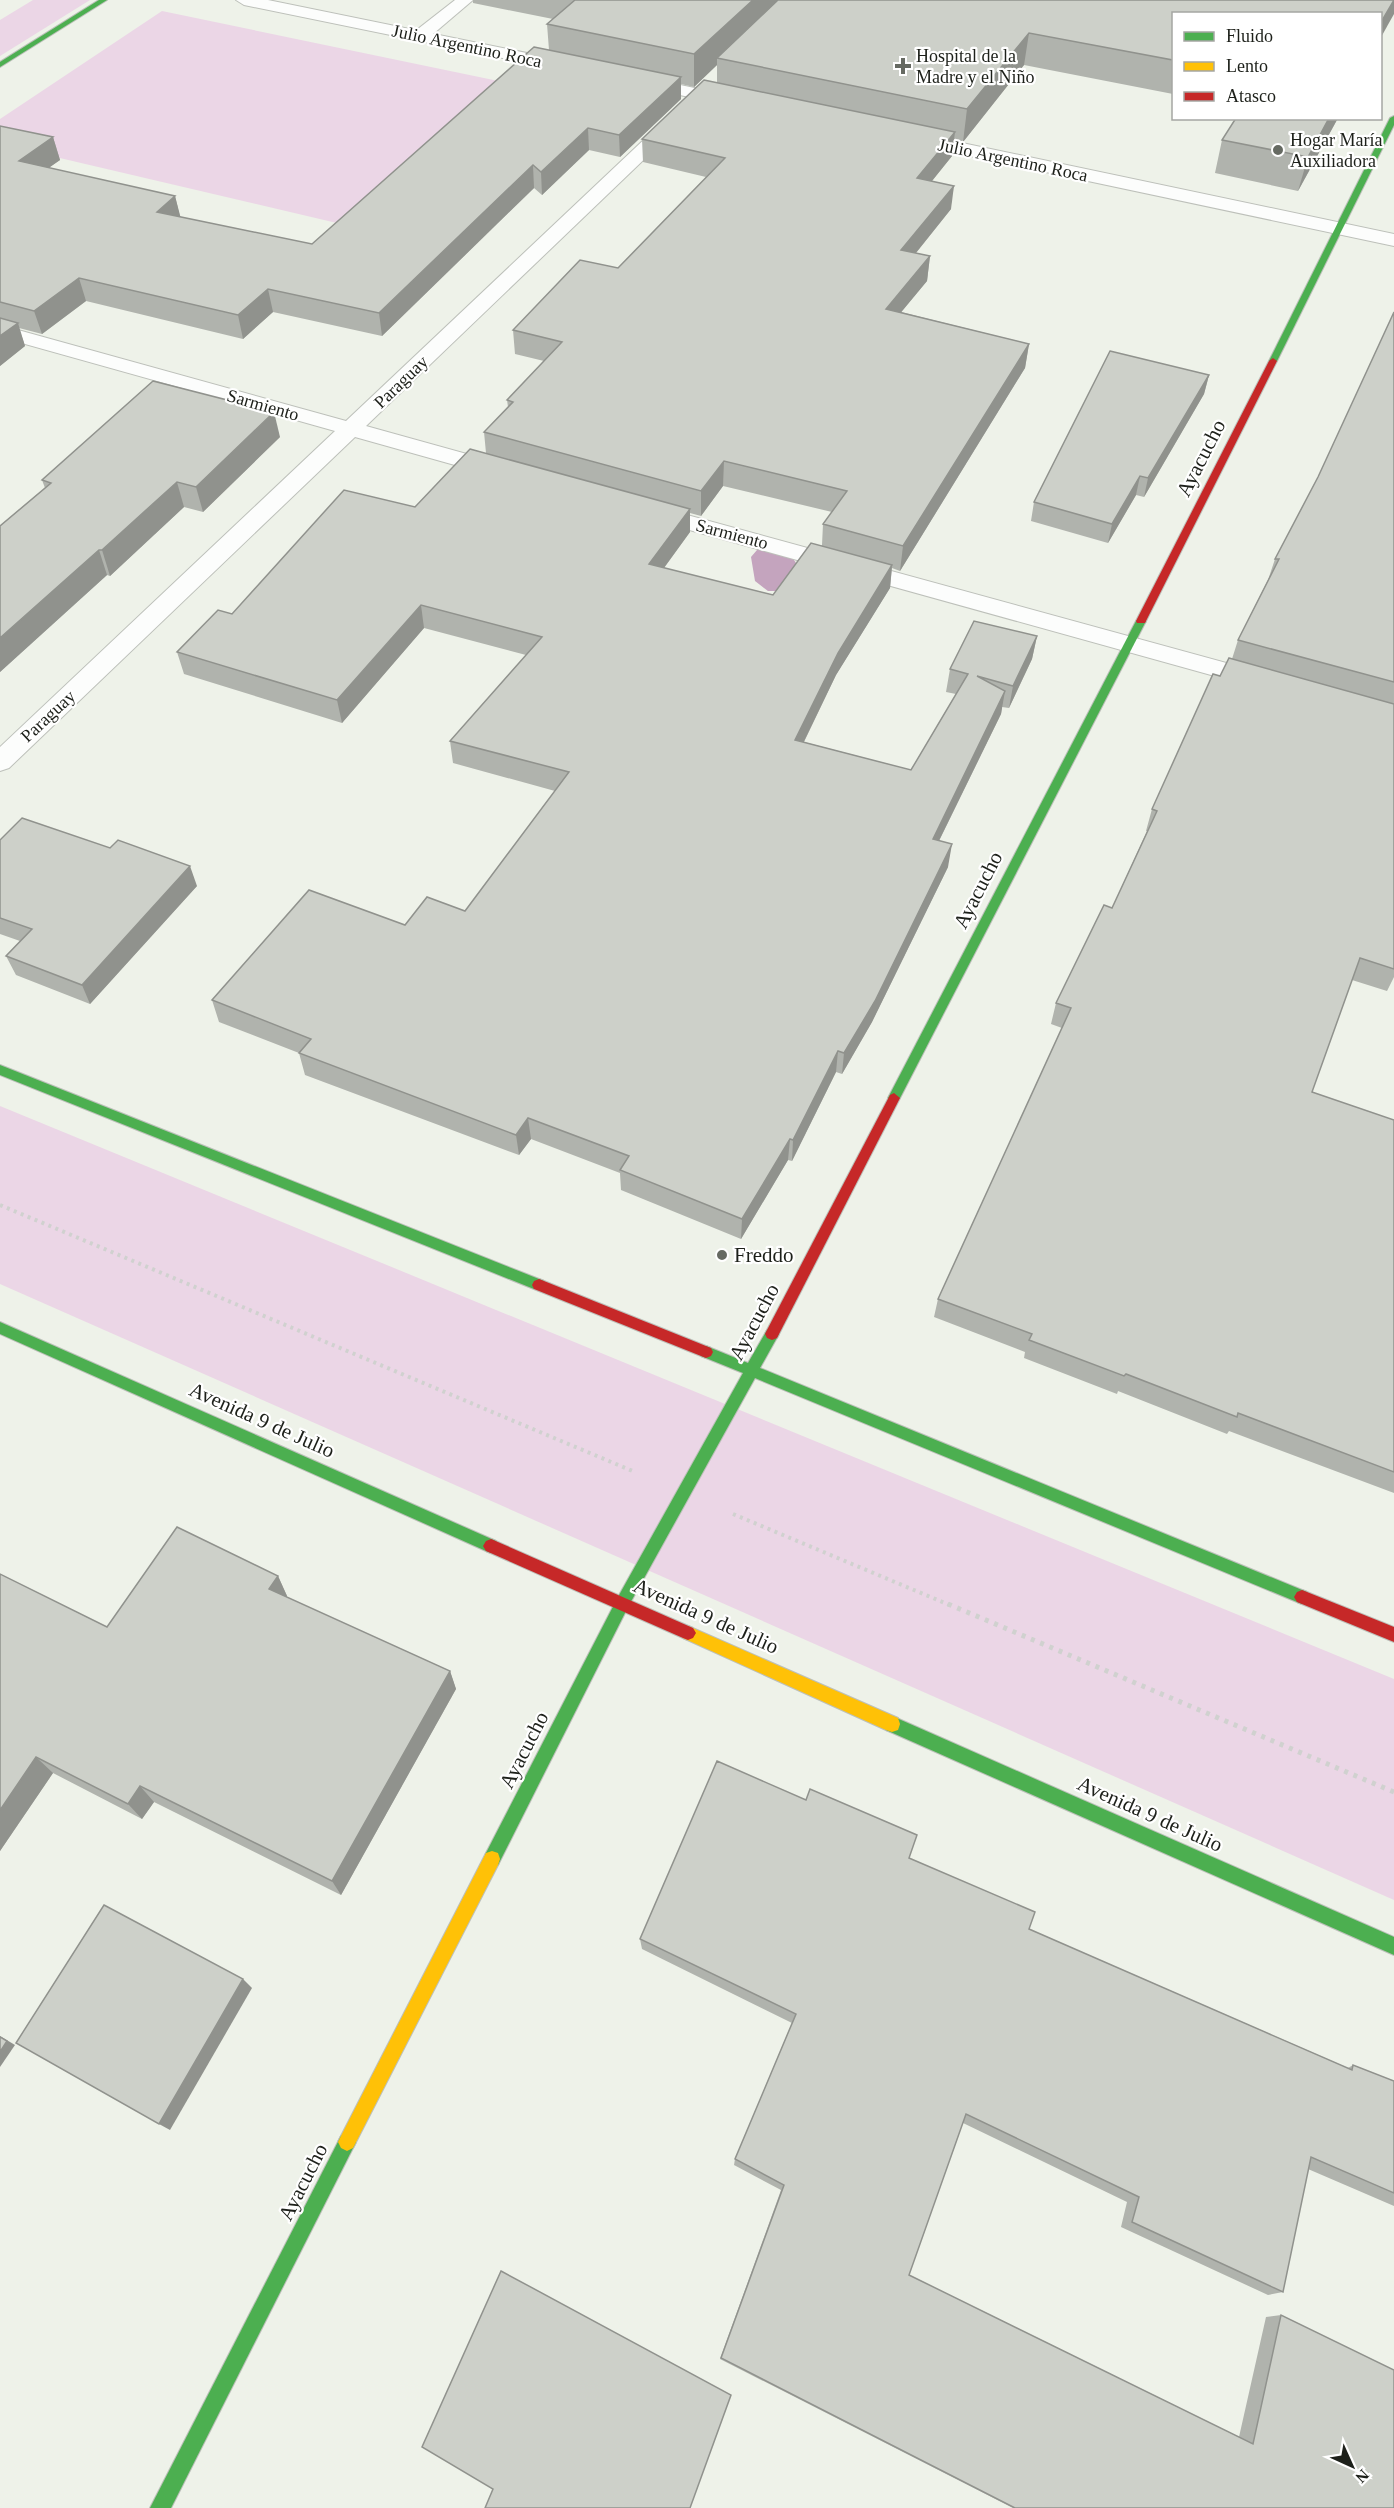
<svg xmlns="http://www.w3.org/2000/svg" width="1394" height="2508" font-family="Georgia,serif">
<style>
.green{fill:#ebd6e6}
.water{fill:#c4a4be}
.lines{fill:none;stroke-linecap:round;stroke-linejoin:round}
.lane-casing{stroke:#bdc0ba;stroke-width:2}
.street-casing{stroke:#bdc0ba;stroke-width:2}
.fast-casing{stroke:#bdc0ba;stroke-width:2}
.slow-casing{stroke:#bdc0ba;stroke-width:2}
.jam-casing{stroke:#bdc0ba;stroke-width:2}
.path-far1{stroke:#d0d1cf;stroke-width:4;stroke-dasharray:3 4.5;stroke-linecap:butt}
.path{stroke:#d0d1cf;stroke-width:5;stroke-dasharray:4 6;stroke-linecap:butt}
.lane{fill:#fcfdfc;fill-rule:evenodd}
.street{fill:#fcfdfc;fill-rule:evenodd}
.fast{fill:#4caf50;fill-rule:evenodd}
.slow{fill:#ffc107;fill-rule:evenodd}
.jam{fill:#c62828;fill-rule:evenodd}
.wall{fill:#b0b3ad;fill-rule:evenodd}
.shaded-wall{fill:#90928d}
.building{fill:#cdd0c9;stroke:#90928d;stroke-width:1.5}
.poi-dot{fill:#666a62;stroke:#fff;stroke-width:2}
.labels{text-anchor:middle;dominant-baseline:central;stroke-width:4.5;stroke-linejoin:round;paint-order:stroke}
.far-street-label{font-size:18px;fill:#1d201a;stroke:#fff}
.far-poi-label{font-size:18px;fill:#1d201a;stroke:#fff;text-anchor:start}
.street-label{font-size:21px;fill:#1d201a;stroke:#fff}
.poi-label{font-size:21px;fill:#1d201a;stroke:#fff;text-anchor:start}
</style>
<rect width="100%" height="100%" fill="#eef2e9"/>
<g class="green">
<path d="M33,0H90L0,56V20Z"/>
<path d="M162,11L508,83L341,224L0,144V119Z"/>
<path d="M0,1106L1394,1679V1900L0,1284Z"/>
</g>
<path class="water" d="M763,549L790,554L796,563L803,562L785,591H768L755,581L751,557L757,550Z"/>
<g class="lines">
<g class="lane-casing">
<path id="lane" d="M455,0H473L426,40H414L411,36L414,32Z"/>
</g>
<g class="street-casing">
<g id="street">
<path d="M236,0H268L566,61L575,66L566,71L244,5Z"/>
<path d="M637,76L733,96L742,101L733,106L631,85L628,81Z"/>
<path d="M675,115L681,116L684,120L681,124L366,426L510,466L513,471L510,476H494L355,437L9,768L0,771V747L335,431L0,337V325L346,421L669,116Z"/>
<path d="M910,132L1394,234V246L904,142L901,138L904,134Z"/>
<path d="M647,504L1274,676L1278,682L1274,688L1265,690L639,516L635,511L639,506Z"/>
</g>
</g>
<g class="fast-casing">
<g id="fast">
<path d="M99,0H107L0,67V62Z"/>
<path d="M1394,116V125L1277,361L1270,363L1269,361L1390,118Z"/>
<path d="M1141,618L1146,621L900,1098L894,1103L890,1101L888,1098L1136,621Z"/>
<path d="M0,1065L544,1281L546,1285L544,1289H534L0,1075Z"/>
<path d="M0,1322L496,1541L499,1546L496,1551L491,1553L486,1551L0,1334Z"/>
<path d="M772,1328L777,1330L779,1334L760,1368L1307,1592L1310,1597L1307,1602L1302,1604L1297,1602L755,1378L628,1607L498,1865L492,1867L486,1865L484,1859L486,1853L618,1597L743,1373L701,1356L699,1352L701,1348L706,1346L748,1363L767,1330Z"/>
<path d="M892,1716L1394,1937V1955L886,1730L884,1724L886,1718Z"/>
<path d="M347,2133L353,2136L356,2142L353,2148L171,2508H150L341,2136Z"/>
</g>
</g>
<g class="slow-casing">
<g id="slow">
<path d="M688,1626L898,1718L900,1724L898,1730L892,1732L886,1730L683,1638L680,1633L683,1628Z"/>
<path d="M492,1851L498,1853L500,1859L498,1865L353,2148L347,2151L341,2148L338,2142L341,2136L486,1853Z"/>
</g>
</g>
<g class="jam-casing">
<g id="jam">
<path d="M1273,358L1277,361L1146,621L1145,623H1137L1136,621L1269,361Z"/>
<path d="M894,1093L900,1098L777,1338L772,1340L767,1338L765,1334L767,1330L890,1095Z"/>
<path d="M539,1279L711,1348L713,1352L711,1356L706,1358L534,1289L532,1285L534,1281Z"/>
<path d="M491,1539L693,1628L696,1633L693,1638L688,1640L683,1638L486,1551L483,1546L486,1541Z"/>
<path d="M1302,1590L1394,1627V1642L1297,1602L1294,1597L1297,1592Z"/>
</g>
</g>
<g class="path-far1">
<path d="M0,1205L635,1472"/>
<path d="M733,1514L952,1606"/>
</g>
<path class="path" d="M948,1604L1394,1792"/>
<use href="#lane" class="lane"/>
<use href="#street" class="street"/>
<use href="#fast" class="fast"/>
<use href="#slow" class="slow"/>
<use href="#jam" class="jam"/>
</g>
<g class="wall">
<path d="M473,0H1394L1173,14V94L1024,65L963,142L954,140L952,156L932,181L951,209L916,253L930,256L927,281L901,312L1029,344L1025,368L900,571L892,568L890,588L836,675L804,742L911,770L956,694L946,692L950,669L1037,636L1032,659L1009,708L1002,707L1001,714L939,841L948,867L872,1022L842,1074L836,1072L792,1161L788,1160L741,1239L621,1190L620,1173L531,1139L519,1155L305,1075L299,1053L219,1022L212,1000L405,925L465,911L555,791L453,763L450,741L526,655L424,628L342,723L184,674L177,652L232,614L415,507L486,453L484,432L508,407L507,400L544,361L515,354L513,330L618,268L706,177L643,162L642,139L717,83V65L694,87L681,84V99L620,157L589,150L542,195L534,188L382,336L273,312L243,339L86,301L42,334L19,328L25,346L0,366V126L53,137L60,160L48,168L175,196L180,217L312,244L549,50L547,24L553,19L473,3ZM723,486L832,512L823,524L822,545L773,595L664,568L690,532V513L701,516Z"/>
<path d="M1338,118L1298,191L1215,173L1222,140Z"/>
<path d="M1394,312V977L1387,991L1352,980L1312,1092L1394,1120V1493L1229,1431L1227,1434L1118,1391L1117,1394L1024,1358L1025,1352L934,1317L938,1299L1062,1028L1051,1024L1056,1003L1112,908L1147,831H1146L1152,809L1220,676L1232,659L1238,640L1268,580L1275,559L1318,477Z"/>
<path d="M1209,375L1204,394L1144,497L1136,495L1108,543L1031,521L1034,502Z"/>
<path d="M280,437L203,512L184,507L110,576L107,575L0,672V526L45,488L42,480Z"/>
<path d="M0,840L197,886L90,1004L16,975L6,956L20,941L0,934Z"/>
<path d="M0,1574L107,1627L278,1576L287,1596L286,1597L450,1671L456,1689L341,1895L154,1802L142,1819L53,1773L0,1851Z"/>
<path d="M909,1858L1029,1929L1348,2068L1353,2065L1394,2081V2206L1308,2169L1283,2292L1268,2295L1121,2227L1127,2202L963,2123L909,2275L1239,2437L1266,2317L1281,2315L1394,2508H1013L720,2359L781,2190L734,2165L735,2159L792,2023L642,1949L640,1939Z"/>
</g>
<g class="shaded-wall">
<path d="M753,0H786L717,58V65L694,87V54Z"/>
<path d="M1394,0V14L1380,39V24Z"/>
<path d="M1029,33L1024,65L963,142L967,109Z"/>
<path d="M681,77V99L620,157L619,135Z"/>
<path d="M1329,118H1338L1298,191L1308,157Z"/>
<path d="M588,128L589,150L542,195L541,172Z"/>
<path d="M955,132L952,156L915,202L917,178Z"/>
<path d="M53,137L60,160L26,184L19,161Z"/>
<path d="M533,165L534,188L382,336L379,313Z"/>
<path d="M954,186L951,209L899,274L901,250Z"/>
<path d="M175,196L181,219L157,212Z"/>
<path d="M930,256L927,281L884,333L886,309Z"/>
<path d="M79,278L86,301L42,334L34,311Z"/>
<path d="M268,289L273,312L243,339L238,315Z"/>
<path d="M18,323L25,346L0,366V336Z"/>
<path d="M1029,344L1025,368L900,571L903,546Z"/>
<path d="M1209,375L1204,394L1144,497L1148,478Z"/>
<path d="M274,412L280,437L203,512L196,487Z"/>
<path d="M724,461L723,486L701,516V491Z"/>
<path d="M1140,476L1136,495L1108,543L1112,524Z"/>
<path d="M177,482L184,507L110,576L102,550Z"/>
<path d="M690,509V532L650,587L649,564Z"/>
<path d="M99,550L107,575L0,672V638Z"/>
<path d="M892,565L890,588L836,675L794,762L795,740L838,653Z"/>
<path d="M421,605L424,628L342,723L337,700Z"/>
<path d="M1037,636L1032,659L1009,708L1013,686Z"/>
<path d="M1005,691L1001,714L929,861L933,839Z"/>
<path d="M952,844L948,867L872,1022L842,1074L844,1053Z"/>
<path d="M190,866L197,886L90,1004L82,985Z"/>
<path d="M838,1051L836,1072L792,1161L793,1140Z"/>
<path d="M528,1118L531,1139L519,1155L516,1135Z"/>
<path d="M790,1139L788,1160L741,1239L742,1219Z"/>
<path d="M278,1576L287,1596L279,1608L269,1589Z"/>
<path d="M450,1671L456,1689L341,1895L332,1881Z"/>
<path d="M36,1757L53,1773L0,1851V1810Z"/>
<path d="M140,1786L154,1802L142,1819L128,1804Z"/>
<path d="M243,1979L252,1988L170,2130L159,2124Z"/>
<path d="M0,2036L15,2045L0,2067Z"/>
</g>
<g class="building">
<path d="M575,0H753L694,54L547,24Z"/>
<path d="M778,0H1394L1380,24V14H1173V60L1029,33L967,109L717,58Z"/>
<path d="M534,47L681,77L619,135L588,128L541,172L533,165L379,313L268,289L238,315L79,278L34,311L0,302V126L53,137L19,161L175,196L157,212L312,244Z"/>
<path d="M704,80L955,132L917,178L954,186L901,250L930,256L886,309L1029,344L903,546L823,524L847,491L724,461L701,491L484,432L513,402L507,400L562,342L513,330L580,260L618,268L725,158L642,139Z"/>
<path d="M1236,118H1329L1308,157L1222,140Z"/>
<path d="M1394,312V682L1238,640L1279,559H1275L1318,477Z"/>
<path d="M0,318L18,323L0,336Z"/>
<path d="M1110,351L1209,375L1148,478L1140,476L1112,524L1034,502Z"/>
<path d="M153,381L274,412L196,487L177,482L102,550H99L0,638V526L51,483L42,480Z"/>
<path d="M470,449L690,509L649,564L773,595L811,543L892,565L838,653L795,740L911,770L968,674L950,669L974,621L1037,636L1013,686L977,676L1005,691L933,839L952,844L875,1001L844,1053L838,1051L793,1140L790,1139L742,1219L620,1170L629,1156L528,1118L516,1135L299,1053L311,1039L212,1000L309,890L405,925L427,897L465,911L569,772L450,741L542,637L421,605L337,700L177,652L218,610L232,614L344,490L415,507Z"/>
<path d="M1229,658L1394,704V969L1360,958L1312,1092L1394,1120V1472L1238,1413L1237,1417L1126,1374L1124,1376L1029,1340L1032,1334L938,1299L1071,1008L1056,1003L1104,905L1112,908L1157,811L1152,809L1213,674L1220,676Z"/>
<path d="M22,818L110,848L118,840L190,866L82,985L6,956L32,929L0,918V840Z"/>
<path d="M177,1527L278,1576L269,1589L450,1671L332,1881L140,1786L128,1804L36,1757L0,1810V1574L107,1627Z"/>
<path d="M717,1761L806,1800L810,1789L917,1835L909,1858L1035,1912L1029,1929L1352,2070L1353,2065L1394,2081V2193L1311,2157L1283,2292L1132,2222L1139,2197L966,2114L909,2275L1253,2444L1281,2315L1394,2370V2508H1015L721,2358L784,2185L735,2159L796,2014L640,1939Z"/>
<path d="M104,1905L243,1979L159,2124L16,2043Z"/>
<path d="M0,2037L7,2041L0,2052Z"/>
<path d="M501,2271L731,2395L690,2508H485L493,2489L422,2447Z"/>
</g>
<g class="poi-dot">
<path d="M900 57h6v6h6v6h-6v6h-6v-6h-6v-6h6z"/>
<circle cx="1278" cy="150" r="6"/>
<circle cx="722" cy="1255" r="6"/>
</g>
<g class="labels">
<g class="far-street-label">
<text transform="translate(467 46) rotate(12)">Julio Argentino Roca</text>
<text transform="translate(1013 160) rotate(12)">Julio Argentino Roca</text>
<text transform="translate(401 382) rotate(-44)">Paraguay</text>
<text transform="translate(263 405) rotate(16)">Sarmiento</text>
<text transform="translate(732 534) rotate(15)">Sarmiento</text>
<text transform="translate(48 716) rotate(-43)">Paraguay</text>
</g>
<g class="far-poi-label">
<text x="916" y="56">Hospital de la<tspan x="916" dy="21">Madre y el Niño</tspan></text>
<text x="1290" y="140">Hogar María<tspan x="1290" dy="21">Auxiliadora</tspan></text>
</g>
<g class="street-label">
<text transform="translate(1201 458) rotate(-63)">Ayacucho</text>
<text transform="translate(978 890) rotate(-63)">Ayacucho</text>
<text transform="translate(754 1322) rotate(-62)">Ayacucho</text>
<text transform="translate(262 1420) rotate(24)">Avenida 9 de Julio</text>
<text transform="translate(706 1616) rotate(24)">Avenida 9 de Julio</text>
<text transform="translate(524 1750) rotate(-63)">Ayacucho</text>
<text transform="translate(1150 1814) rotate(24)">Avenida 9 de Julio</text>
<text transform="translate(303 2182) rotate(-63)">Ayacucho</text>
</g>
<g class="poi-label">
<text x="734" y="1255">Freddo</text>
</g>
</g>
<rect x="1172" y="12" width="210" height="108" fill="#ffffff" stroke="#a5a6a3" stroke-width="1.5"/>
<rect x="1184" y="32" width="30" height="9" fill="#4caf50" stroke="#a5a6a3" stroke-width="1.5"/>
<text x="1226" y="42" font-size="18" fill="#1d201a">Fluido</text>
<rect x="1184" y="62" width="30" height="9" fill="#ffc107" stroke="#a5a6a3" stroke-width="1.5"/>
<text x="1226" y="72" font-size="18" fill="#1d201a">Lento</text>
<rect x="1184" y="92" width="30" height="9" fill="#c62828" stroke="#a5a6a3" stroke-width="1.5"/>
<text x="1226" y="102" font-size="18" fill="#1d201a">Atasco</text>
<g transform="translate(1352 2466) rotate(135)" stroke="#ffffff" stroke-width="4.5" paint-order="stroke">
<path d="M0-4.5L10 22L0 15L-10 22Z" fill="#1d201a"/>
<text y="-9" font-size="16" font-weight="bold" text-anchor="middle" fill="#1d201a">N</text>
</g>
</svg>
